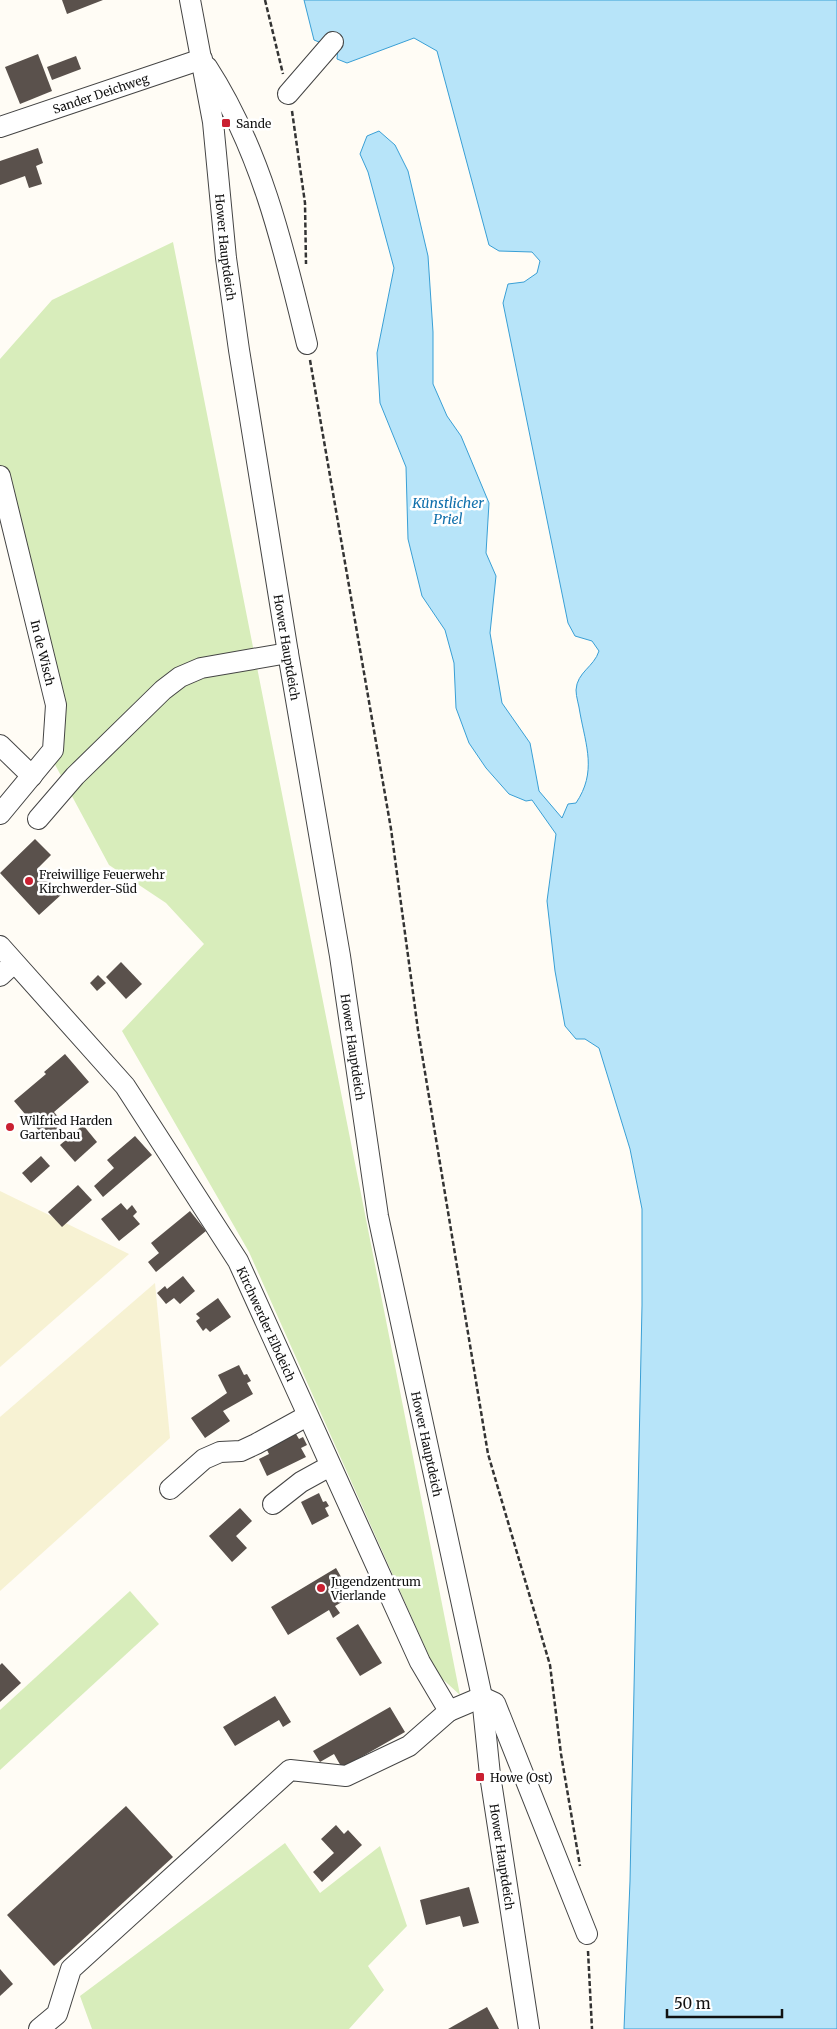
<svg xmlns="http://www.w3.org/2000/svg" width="837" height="2029" font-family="Merriweather,serif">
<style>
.farmland{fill:#f7f2d3}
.green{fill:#d8edbb}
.water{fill:#b7e4f9;stroke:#399fd5}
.building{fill:#5a514c}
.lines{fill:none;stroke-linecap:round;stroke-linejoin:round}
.minor-casing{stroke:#444;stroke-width:22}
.path{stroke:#333;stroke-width:2.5;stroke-dasharray:5 2.5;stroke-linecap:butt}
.minor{stroke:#fff;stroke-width:20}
.poi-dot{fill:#ca2031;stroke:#fff;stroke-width:2}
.labels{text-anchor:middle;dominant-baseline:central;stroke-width:5;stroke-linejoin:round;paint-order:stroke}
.street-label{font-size:12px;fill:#111;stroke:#fff}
.poi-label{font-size:12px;fill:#111;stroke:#fff;text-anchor:start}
.water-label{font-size:14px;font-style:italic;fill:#1170ac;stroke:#fff}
</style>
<rect width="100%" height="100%" fill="#fffcf5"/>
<g class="farmland">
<path d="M0,1191L129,1254L0,1367Z"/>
<path d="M155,1283L170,1438L0,1591V1417Z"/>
</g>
<g class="green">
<path d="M173,242L460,1695L437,1674L249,1252L122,1031L204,944L166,903L109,865L52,759V705L0,514V359L52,300Z"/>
<path d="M130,1591L159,1624L0,1770V1710Z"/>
<path d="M285,1843L320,1893L380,1846L407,1926L368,1966L384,1990L349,2029H92L80,1996Z"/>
</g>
<path class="water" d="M304,0H837V2029H624L630,1881L642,1305V1209L630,1149L599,1048L585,1039H576L565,1026L555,971L547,901L556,834L532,800L526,801L509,794L486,768L469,743L456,708L454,663L445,630L422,596L408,539L406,467L380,403L377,353L394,268L368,172L360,154L367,136L379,131L395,145L408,171L428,256L433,332V384L447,416L461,436L489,503L486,553L496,576L490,633L502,703L530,743L539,791L562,818L568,804L576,803C597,772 586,746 580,713C579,705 576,697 576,690C577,672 594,667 599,651L592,641L575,636L568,623L503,303L508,284L524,282L537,273L540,261L532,252L499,251L489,245L437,51L414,38L347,63L337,59L338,47L328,38L319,42L314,40Z"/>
<g class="building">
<path d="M62,0H103L67,14Z"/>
<path d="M38,54L52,91L20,104L5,67Z"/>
<path d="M76,56L81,69L52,80L47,67Z"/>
<path d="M38,148L43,163L36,166L42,184L29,188L25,176L0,185V161Z"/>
<path d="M35,839L51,855L38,868L62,894L39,915L0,873Z"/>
<path d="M121,962L142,984L126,999L106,977Z"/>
<path d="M98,975L106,983L97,991L90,983Z"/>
<path d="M65,1054L89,1082L54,1112L64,1124L46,1139L14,1101L46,1074L44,1072Z"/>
<path d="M83,1125L97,1142L75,1162L60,1145Z"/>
<path d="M135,1136L152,1155L103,1197L94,1186L114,1168L107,1160Z"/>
<path d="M41,1156L50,1166L31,1183L22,1173Z"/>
<path d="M78,1185L92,1200L62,1227L48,1212Z"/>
<path d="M121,1203L127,1210L132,1205L137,1212L133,1216L140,1224L119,1241L101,1219Z"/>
<path d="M190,1211L206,1231L156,1272L148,1262L159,1253L151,1243Z"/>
<path d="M183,1276L195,1291L180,1304L174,1298L166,1304L157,1293L165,1286L167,1289Z"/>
<path d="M218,1298L231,1317L210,1332L206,1328L203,1331L196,1321L200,1318L196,1314Z"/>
<path d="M239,1365L244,1375L247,1374L251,1381L247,1383L253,1394L223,1411L230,1421L205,1438L191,1418L227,1393L218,1375Z"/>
<path d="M293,1429L299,1439L303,1437L307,1445L301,1448L306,1457L267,1476L259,1459L269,1454L264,1444Z"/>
<path d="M319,1493L323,1502L326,1501L329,1506L325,1508L329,1516L312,1525L301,1502Z"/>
<path d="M240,1508L252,1521L236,1536L247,1548L232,1562L209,1536Z"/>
<path d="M336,1568L352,1596L335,1606L340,1613L333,1618L329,1610L288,1635L271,1607Z"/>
<path d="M358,1624L382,1663L360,1676L336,1638Z"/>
<path d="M2,1663L21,1683L0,1702V1665Z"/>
<path d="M275,1696L291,1722L283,1727L279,1720L235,1746L223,1727Z"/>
<path d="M390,1707L405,1732L342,1768L334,1754L320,1762L313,1751Z"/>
<path d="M126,1806L173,1857L54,1966L7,1915Z"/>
<path d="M336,1825L344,1834L348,1830L362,1845L322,1882L313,1872L334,1853L321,1839Z"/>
<path d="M469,1887L479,1923L463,1927L460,1916L426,1925L420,1900Z"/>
<path d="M0,1969L13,1984L0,1996Z"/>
<path d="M487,2007L499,2029H448Z"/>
</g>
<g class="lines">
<g class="minor-casing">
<g id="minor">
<path id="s1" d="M190,0L213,122L226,258L239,350L288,653L340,956L378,1216L482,1697L490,1775L529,2029"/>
<path d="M207,67C261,150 284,249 307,344"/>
<path d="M288,94L333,42"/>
<path id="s2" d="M0,127L202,59"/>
<path id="s3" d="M0,476L56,705L53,750L0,814"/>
<path d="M0,745L32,776"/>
<path d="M38,819L75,776L163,690L180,677L201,668L288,653"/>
<path id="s4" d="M0,946L125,1086L238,1261L420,1662L449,1711L482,1697L495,1703L587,1934"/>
<path d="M0,976L14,963"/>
<path d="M170,1489L204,1459L220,1452L241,1451L256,1444L307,1416"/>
<path d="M273,1504L301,1482L330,1466"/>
<path d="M39,2029L57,2014L71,1969L290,1770L346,1776L409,1746L449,1711"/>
</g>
</g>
<g class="path">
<path d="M265,0L283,74"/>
<path d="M292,111L305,203L306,264"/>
<path d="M310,360L391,829L418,1030L488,1454L550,1665L561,1754L580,1866"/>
<path d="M588,1951L592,2029"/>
</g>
<use href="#minor" class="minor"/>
</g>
<g class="poi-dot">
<rect x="221" y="118" width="10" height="10" rx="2.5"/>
<circle cx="29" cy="881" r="5"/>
<circle cx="10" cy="1127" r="5"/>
<circle cx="321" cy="1588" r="5"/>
<rect x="475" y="1772" width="10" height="10" rx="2.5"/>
</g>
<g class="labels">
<g class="street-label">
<text stroke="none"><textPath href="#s2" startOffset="106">Sander Deichweg</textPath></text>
<text stroke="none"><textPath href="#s1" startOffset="250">Hower Hauptdeich</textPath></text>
<text stroke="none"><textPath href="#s1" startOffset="655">Hower Hauptdeich</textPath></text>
<text stroke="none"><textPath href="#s3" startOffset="182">In de Wisch</textPath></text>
<text stroke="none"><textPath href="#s1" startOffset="1060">Hower Hauptdeich</textPath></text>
<text stroke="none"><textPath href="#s4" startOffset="465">Kirchwerder Elbdeich</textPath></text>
<text stroke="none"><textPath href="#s1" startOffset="1464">Hower Hauptdeich</textPath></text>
<text stroke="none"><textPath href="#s1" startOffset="1884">Hower Hauptdeich</textPath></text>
</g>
<g class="poi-label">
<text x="236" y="123">Sande</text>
<text x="39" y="874">Freiwillige Feuerwehr<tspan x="39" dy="14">Kirchwerder-Süd</tspan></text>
<text x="20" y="1120">Wilfried Harden<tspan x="20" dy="14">Gartenbau</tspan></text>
<text x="331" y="1581">Jugendzentrum<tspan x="331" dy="14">Vierlande</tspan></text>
<text x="490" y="1777">Howe (Ost)</text>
</g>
<g class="water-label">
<text x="448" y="503">Künstlicher<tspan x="448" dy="16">Priel</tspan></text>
</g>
</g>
<path d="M667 2009v8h115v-8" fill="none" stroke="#111111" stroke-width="2.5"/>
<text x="674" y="2009" font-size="15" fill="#111111" stroke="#ffffff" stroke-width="4" paint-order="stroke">50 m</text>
</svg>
